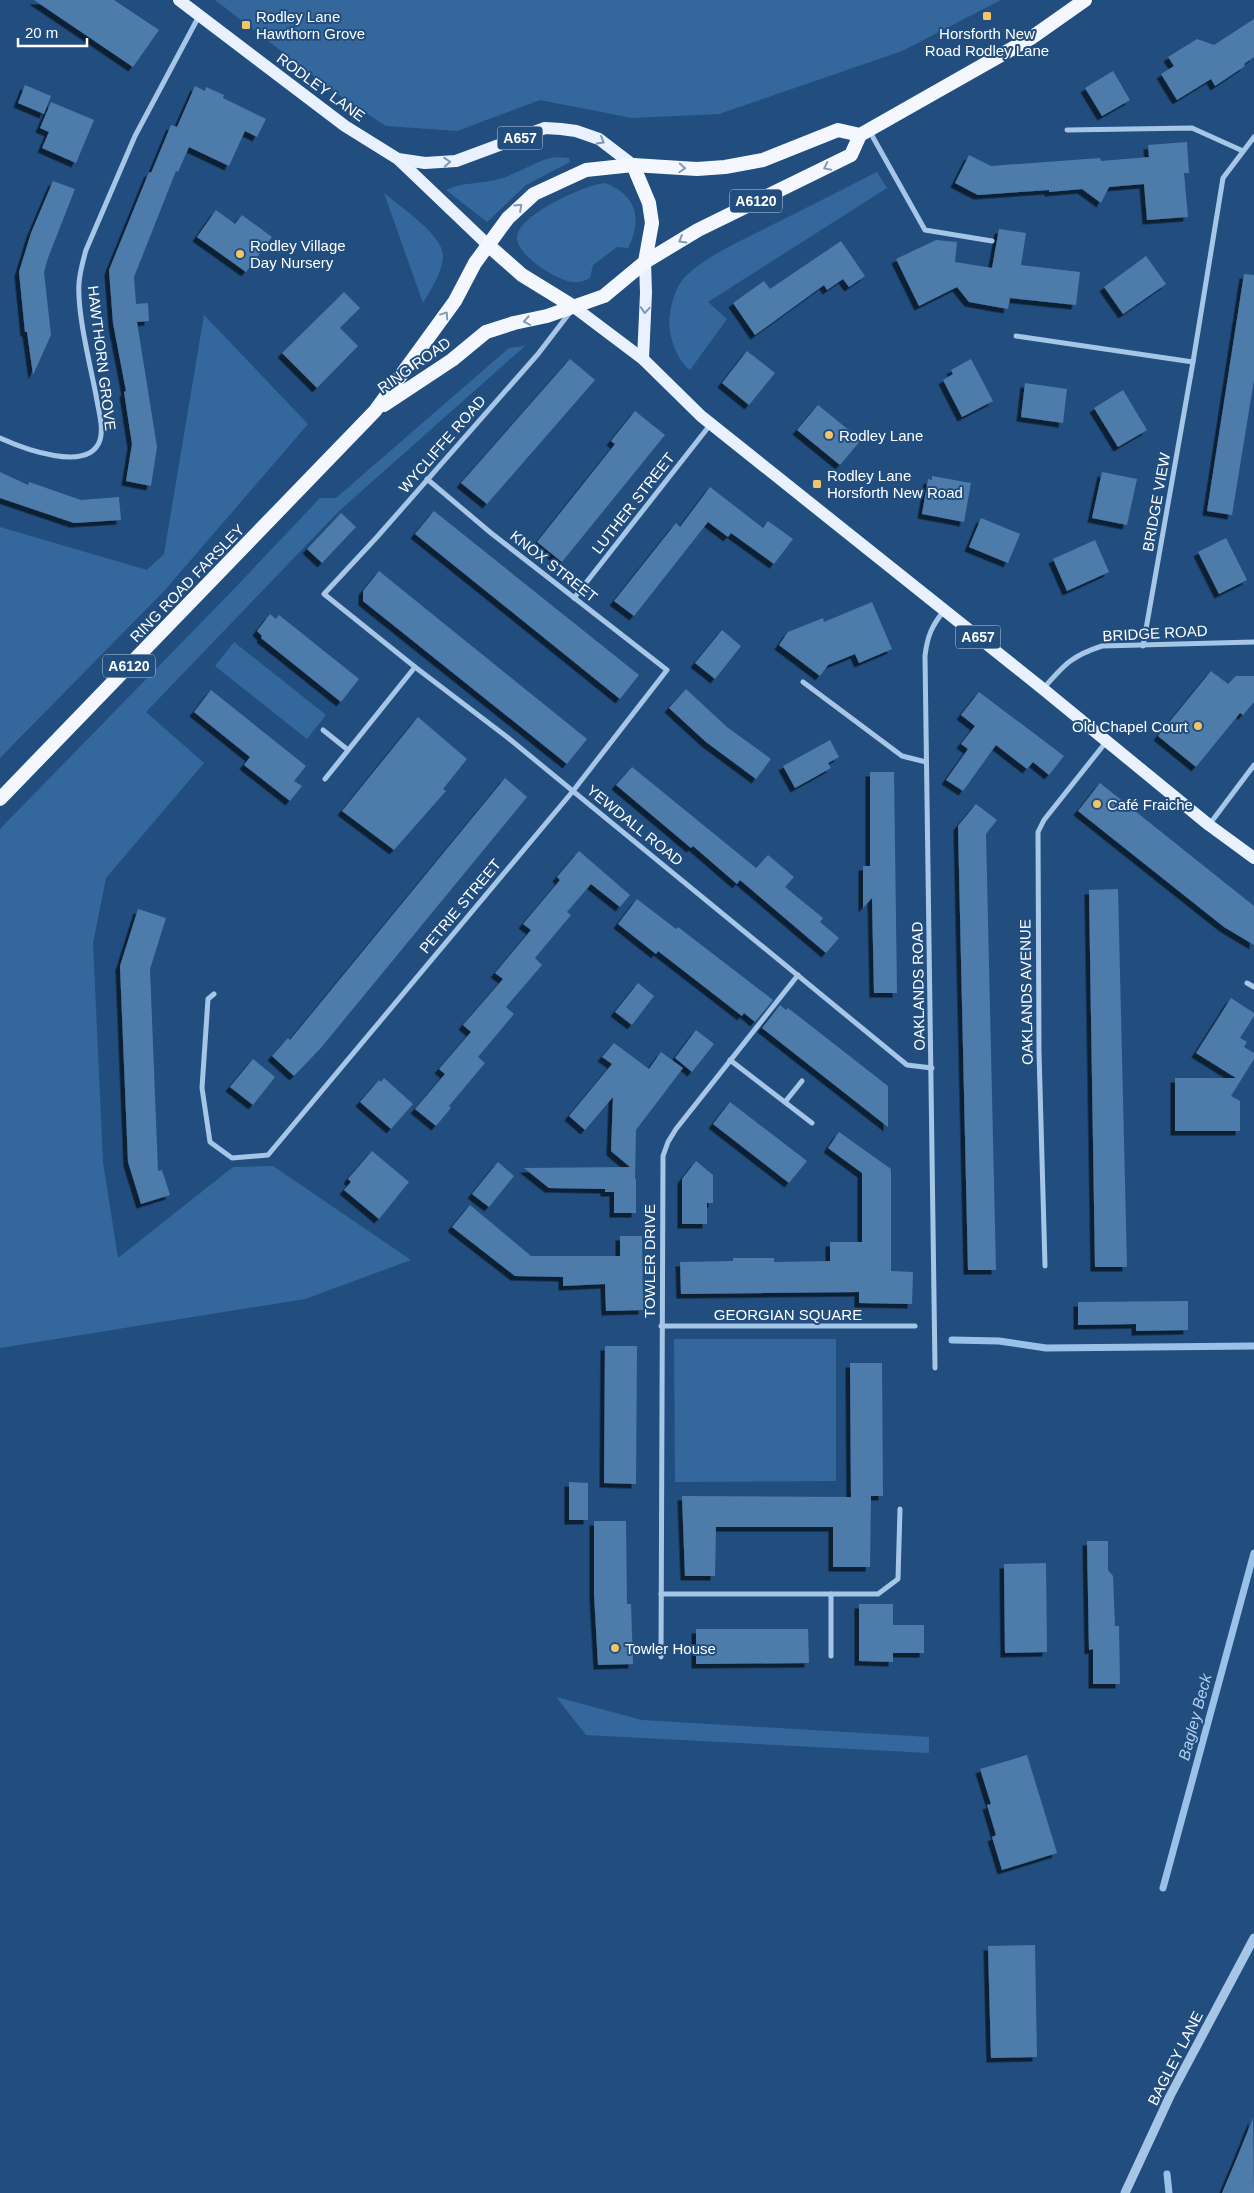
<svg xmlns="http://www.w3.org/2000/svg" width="1254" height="2193" font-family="Arial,sans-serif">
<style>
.green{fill:#34689d}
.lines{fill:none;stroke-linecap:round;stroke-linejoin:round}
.stream{stroke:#9ac2e8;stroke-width:7}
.building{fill:#4e7baa;filter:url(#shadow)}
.minor{stroke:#a6c6e7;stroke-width:5}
.tertiary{stroke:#a6c6e7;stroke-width:9}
.primary{stroke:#e8f1fd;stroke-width:12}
.trunk{stroke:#f4f8fe;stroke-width:14}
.oneway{stroke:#7b97b8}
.oneway2{stroke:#809ab8}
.poi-dot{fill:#f4c567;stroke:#214e7f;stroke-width:2}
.labels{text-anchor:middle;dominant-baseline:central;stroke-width:4;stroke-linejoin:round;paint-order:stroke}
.shield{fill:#214e7f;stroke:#bccad9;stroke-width:1}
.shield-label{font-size:14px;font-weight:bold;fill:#fff}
.poi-label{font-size:15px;fill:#fff;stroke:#214e7f;text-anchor:start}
.street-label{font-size:15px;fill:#fff;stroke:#214e7f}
.water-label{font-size:16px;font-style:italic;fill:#b1d0ef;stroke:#214e7f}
</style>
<defs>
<filter id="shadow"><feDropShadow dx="-4.5" dy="4.5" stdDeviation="0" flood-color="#0009"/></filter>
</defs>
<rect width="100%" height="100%" fill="#214e7f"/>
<g class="green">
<path d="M215,0H1001L902,51L719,114L632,118L540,100L457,131L386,126L337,94Z"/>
<path d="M555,157L569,158L570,162L526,185L487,222L446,190C462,182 482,184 500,179C519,173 535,161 555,157Z"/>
<path d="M877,172L887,188L708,302L727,319L690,370C680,363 674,348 671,337C666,320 673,288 686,276C708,255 737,243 764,229C802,210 840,191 877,172Z"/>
<path d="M605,183C636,195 643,218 628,248L617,247L593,265L590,278C584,281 579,283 572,282C556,280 517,255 517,238C517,215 585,185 605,183Z"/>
<path d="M384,193C400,207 444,235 443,257C442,273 431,289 423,303Z"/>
<path d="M204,315L308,424L165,590L0,758V527L147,570L164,554Z"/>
<path d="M525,346L339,511L146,712L204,763L106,878L93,943L103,1162L118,1258L233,1167L273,1166L411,1260L305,1299L0,1348V829L233,590L320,498H336L509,348Z"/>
<path d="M234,642L326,715L307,739L215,666Z"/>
<path d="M674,1339H836V1481L675,1482Z"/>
<path d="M556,1697L642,1720L929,1737V1753L586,1735Z"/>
</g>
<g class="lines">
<g class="stream">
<path d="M952,1340L999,1341L1046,1348L1254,1346"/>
<path d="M1163,1888L1254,1553"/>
<path d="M1167,2174L1169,2193"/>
</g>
</g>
<g class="building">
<path d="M34,0H114L159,30L133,67Z"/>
<path d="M1254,19V57L1244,64L1245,66L1215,86L1211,79L1177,100L1161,74L1174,66L1168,57L1197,39L1214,45Z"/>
<path d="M1113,71L1130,100L1102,116L1085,88Z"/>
<path d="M25,85L51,96L44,114L18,103Z"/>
<path d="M195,86L205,91L206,87L224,95L223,98L266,119L257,137L245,131L229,166L189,147L178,172L176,171L134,277L136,304L148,303L149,321L137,322L157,447L151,486L126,481L132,444L124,392L126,391L113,323L109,270L149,172L151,173L171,125L177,127Z"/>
<path d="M51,102L94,120L76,163L42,148L49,132L40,128Z"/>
<path d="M1187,142L1189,173H1184L1188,217L1147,220L1144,184L1109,187L1101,203L1082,189L1049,192V190L978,195L955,183L969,155L991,166L1100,158L1101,161L1149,157L1148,145Z"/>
<path d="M53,181L75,189L48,258L44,272L51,335L33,375L27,332H25L19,272L31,233Z"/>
<path d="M216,210L235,224L242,215L272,237L246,272L197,237Z"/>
<path d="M999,229L1026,233L1021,265L1080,272L1076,305L1010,298L1008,309L969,302L957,287L919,306L896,259L936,240L957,242L955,262L992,268Z"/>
<path d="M841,241L865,276L849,287L843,279L827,290L824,285L755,335L733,303L764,281L770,289Z"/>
<path d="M1146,256L1166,284L1123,314L1104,287Z"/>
<path d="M1244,274L1254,275V380L1232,515L1207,511Z"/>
<path d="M344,292L360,308L340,328L358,346L317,388L282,353Z"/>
<path d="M747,351L775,373L749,405L722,383Z"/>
<path d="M570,359L595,380L487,504L461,483Z"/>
<path d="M971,359L993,401L962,417L943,380L953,374L951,370Z"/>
<path d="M1025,383L1067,389L1063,423L1021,417Z"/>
<path d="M1123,390L1147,430L1118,447L1094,408Z"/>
<path d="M818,405L861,440L840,465L797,430Z"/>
<path d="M635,411L665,435L562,562L537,542L615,444L611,441Z"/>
<path d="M0,472L28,485L29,482L81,500L119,497L121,520L74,523L0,498Z"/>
<path d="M1102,472L1137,479L1127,525L1092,518Z"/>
<path d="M932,476L971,483L964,522L922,514L928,479L932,480Z"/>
<path d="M710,487L763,528L768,521L793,539L774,564L731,533L728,537L708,522L634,616L614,601L676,523L680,527Z"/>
<path d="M434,511L639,675L620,699L415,534Z"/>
<path d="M341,513L356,527L322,563L307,549Z"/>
<path d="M981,518L1020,534L1008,563L969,547Z"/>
<path d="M1226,538L1247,580L1219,594L1198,552Z"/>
<path d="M1095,540L1109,572L1067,591L1053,559Z"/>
<path d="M379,571L587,739L567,764L363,601V591Z"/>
<path d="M872,602L892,649L859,663L855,654L828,665L820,676L779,645L788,632L823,618L824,622Z"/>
<path d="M270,614L276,619L279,615L359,679L341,702L261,638L262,636L257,631Z"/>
<path d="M722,630L741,646L715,679L695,663Z"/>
<path d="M1211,671L1228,684L1236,676H1254V702L1243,715L1240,713L1196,767L1158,736Z"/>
<path d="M686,689L727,727L771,759L756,779L706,742L669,708Z"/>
<path d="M211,690L306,766L294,781L302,786L290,801L244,765L250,757L194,712Z"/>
<path d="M979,692L1064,756L1049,775L1033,762L1027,769L996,745L963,791L946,780L968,749L961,744L975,726L961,715Z"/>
<path d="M418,717L467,759L443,789L446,791L394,850L342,811Z"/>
<path d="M830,740L839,757L828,763L831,768L795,788L783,766Z"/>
<path d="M632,767L756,868L768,855L794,877L785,887L823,918L820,922L839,938L826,953L740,880L737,884L693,846L691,848L616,785Z"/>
<path d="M870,772H894L897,993H874L872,898L863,908V866H870Z"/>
<path d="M505,778L527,797L320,1049L294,1076L272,1056L288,1038L290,1040Z"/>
<path d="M1100,783L1254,906V945L1224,927L1078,811Z"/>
<path d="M976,804L997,820L986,834L996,1270H968L958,826Z"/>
<path d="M579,851L630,895L620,907L591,884L567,912L571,915L535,958L542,965L506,1007L514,1014L478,1057L485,1063L449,1106L451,1108L436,1126L415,1109L445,1074L439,1069L471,1032L463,1025L503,979L495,973L531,930L523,924L560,880L557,877Z"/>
<path d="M1118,889L1127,1267H1095L1089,890Z"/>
<path d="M637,899L676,929L678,927L773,1000L755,1022L744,1013L742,1016L658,951L656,954L618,924Z"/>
<path d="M138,909L166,918L150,969L158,1171L162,1170L170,1195L141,1204L128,1162L120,966Z"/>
<path d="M638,983L654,996L632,1025L615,1012Z"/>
<path d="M1231,998L1254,1013V1016L1240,1038L1247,1042L1244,1047L1254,1053V1059L1231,1096L1240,1101V1131H1175V1078H1236L1196,1053Z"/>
<path d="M780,1005L786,1010L788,1008L888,1086V1127L762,1028Z"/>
<path d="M696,1030L714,1044L692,1072L675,1058Z"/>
<path d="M614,1043L649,1069L661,1052L683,1068L636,1130L635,1179H636V1213H614V1192H605V1189L549,1188L524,1168L630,1167L611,1151L613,1097L585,1130L569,1116L612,1064L602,1057Z"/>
<path d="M253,1059L275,1077L253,1105L230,1087Z"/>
<path d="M384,1078L413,1104L391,1129L360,1102L379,1080L381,1082Z"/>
<path d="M730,1102L807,1161L789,1183L713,1124Z"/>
<path d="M839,1132L891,1169V1271L913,1272L912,1304L859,1303V1292L681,1294L680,1262L733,1261V1258H774V1262L830,1261V1242H862V1173L828,1148Z"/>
<path d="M372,1151L409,1182L379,1219L344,1190L351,1182L348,1179Z"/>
<path d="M696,1161L713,1175V1203H707V1224H682V1179Z"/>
<path d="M498,1162L514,1176L489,1207L472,1194Z"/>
<path d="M470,1205L531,1256H620V1236H642L643,1310L606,1311L605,1284L563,1286V1277L515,1276L452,1227Z"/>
<path d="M1188,1301V1330L1136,1331V1324L1078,1325V1302Z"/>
<path d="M605,1346H637L636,1484L604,1483Z"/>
<path d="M850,1363H882L883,1496H871L870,1567H833V1527H716L715,1576H685L682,1496L851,1497Z"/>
<path d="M569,1482L588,1483V1520H569Z"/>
<path d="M594,1521H626L627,1604H631L633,1664L598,1665L594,1594Z"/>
<path d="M1087,1541H1108V1570L1113,1576L1115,1626H1119L1120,1684H1093V1649L1089,1650Z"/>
<path d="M1046,1563L1047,1652L1005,1653L1004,1564Z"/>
<path d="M859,1604H893V1625H924V1653H893V1662L859,1661Z"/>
<path d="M696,1629H808L809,1663L696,1664Z"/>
<path d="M1027,1755L1057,1853L1002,1870L992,1837L996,1835L987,1805L991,1804L980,1769Z"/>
<path d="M1035,1945L1037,2057L991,2058L988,1946Z"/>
<path d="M1253,2118L1254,2193H1222L1236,2160Z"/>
</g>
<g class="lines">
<g class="minor">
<path d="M1067,130L1192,128L1243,151"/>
<path d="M870,132L925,230L992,241"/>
<path d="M571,311L538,354L377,537L324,594L415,667L507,737L907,1065L932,1068"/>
<path d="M1016,336L1193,362"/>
<path d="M0,438C22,448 89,474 100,440C104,427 98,409 96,395C90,364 77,313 79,283C80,271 83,261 86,250L135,136L199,16"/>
<path d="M574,598L710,425"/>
<path d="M1143,646L1193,362L1223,178L1254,137"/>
<path d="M803,682L902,756L926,762"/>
<path d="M1043,689C1064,665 1071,656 1102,646L1254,642"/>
<path d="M323,730L348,750"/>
<path d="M325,779L415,667"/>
<path d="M1209,825L1254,765"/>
<path d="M1247,983L1254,987"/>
<path d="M214,994L208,999L202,1088L210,1142L232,1158L268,1155L573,791L667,670L491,533L427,479"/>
<path d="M730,1060L812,1123"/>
<path d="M785,1102L802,1081"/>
<path d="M1045,1266L1039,1052L1038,832L1044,820L1106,742"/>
<path d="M661,1326H915"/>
<path d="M935,1368L925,656C927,637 932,625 944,611"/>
<path d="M661,1594H878L898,1579L900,1509"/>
<path d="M831,1656V1594"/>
<path d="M661,1657L663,1156L668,1142L676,1129L798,975"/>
</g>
<path class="tertiary" d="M1125,2193L1170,2096L1254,1938"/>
<g class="primary">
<path d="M179,0L345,126L398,159L488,245"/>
<path d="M398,159L425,163L456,161L545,128L561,129L576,131L599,139L633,165"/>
<path d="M574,307L643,359L701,416L1043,689L1209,825L1254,858"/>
<path d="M643,359L646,293L645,262"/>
</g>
<g class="trunk">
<path d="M633,165L649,203L652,223L645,262"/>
<path d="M488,245L522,275L574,307"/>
<path d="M384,405L452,360L486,332L514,323L547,316L604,296L645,262L698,230L851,155L860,135"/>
<path d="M0,799L375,411L455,301L475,263L508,218L534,194L586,170L633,165L697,169L725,167L763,160L838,130L860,135L1031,38L1085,0"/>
</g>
</g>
<defs><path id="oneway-chevron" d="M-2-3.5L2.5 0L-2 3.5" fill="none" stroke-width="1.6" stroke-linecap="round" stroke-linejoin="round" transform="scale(1.25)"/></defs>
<g class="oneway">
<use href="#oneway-chevron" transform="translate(601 141) rotate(31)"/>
<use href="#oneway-chevron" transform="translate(447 162) rotate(-4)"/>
<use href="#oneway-chevron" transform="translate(645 310) rotate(94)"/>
</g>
<g class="oneway2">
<use href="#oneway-chevron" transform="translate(827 167) rotate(154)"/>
<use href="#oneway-chevron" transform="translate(682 168) rotate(3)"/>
<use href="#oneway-chevron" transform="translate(519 207) rotate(-43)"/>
<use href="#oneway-chevron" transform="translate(682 240) rotate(149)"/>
<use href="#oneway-chevron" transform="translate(445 315) rotate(-56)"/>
<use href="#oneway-chevron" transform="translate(527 321) rotate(170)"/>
</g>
<g class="poi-dot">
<rect x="982" y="11" width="10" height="10" rx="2.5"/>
<rect x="241" y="20" width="10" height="10" rx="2.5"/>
<circle cx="240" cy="254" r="5"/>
<circle cx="829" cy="435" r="5"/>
<rect x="812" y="479" width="10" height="10" rx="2.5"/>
<circle cx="1198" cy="726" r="5"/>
<circle cx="1097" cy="804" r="5"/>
<circle cx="615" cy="1648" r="5"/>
</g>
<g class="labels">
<g class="shield">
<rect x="497.5" y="126.5" width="45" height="23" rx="4"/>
<rect x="730" y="189.5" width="52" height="23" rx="4"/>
<rect x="955.5" y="625.5" width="45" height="23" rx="4"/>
<rect x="103" y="654.5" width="52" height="23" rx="4"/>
</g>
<g class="shield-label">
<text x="520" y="138">A657</text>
<text x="756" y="201">A6120</text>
<text x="978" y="637">A657</text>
<text x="129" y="666">A6120</text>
</g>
<g class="poi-label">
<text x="256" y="16">Rodley Lane<tspan x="256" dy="17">Hawthorn Grove</tspan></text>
<text x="987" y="33" text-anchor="middle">Horsforth New<tspan x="987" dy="17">Road Rodley Lane</tspan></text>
<text x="250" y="245">Rodley Village<tspan x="250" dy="17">Day Nursery</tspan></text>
<text x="839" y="435">Rodley Lane</text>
<text x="827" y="475">Rodley Lane<tspan x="827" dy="17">Horsforth New Road</tspan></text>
<text x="1188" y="726" text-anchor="end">Old Chapel Court</text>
<text x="1107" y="804">Café Fraiche</text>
<text x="625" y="1648">Towler House</text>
</g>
<g class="street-label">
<text transform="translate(321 87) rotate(36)">RODLEY LANE</text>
<text transform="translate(102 358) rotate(83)">HAWTHORN GROVE</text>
<text transform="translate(414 365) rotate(-35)">RING ROAD</text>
<text transform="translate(442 444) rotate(-49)">WYCLIFFE ROAD</text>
<text transform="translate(1156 502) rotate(-80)">BRIDGE VIEW</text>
<text transform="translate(633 503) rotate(-52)">LUTHER STREET</text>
<text transform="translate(554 566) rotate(38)">KNOX STREET</text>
<text transform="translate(187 583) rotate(-46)">RING ROAD FARSLEY</text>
<text transform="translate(1155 633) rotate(-3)">BRIDGE ROAD</text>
<text transform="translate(635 825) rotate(39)">YEWDALL ROAD</text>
<text transform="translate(460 906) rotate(-50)">PETRIE STREET</text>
<text transform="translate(918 986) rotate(-91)">OAKLANDS ROAD</text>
<text transform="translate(1026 992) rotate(-91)">OAKLANDS AVENUE</text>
<text transform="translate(649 1261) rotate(-90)">TOWLER DRIVE</text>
<text x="788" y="1314">GEORGIAN SQUARE</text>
<text transform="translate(1175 2058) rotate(-63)">BAGLEY LANE</text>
</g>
<g class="water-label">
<text transform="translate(1195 1717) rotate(-75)">Bagley Beck</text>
</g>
</g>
<path d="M18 38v8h69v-8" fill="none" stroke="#ffffff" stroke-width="2.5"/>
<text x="25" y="38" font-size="15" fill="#ffffff" stroke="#214e7f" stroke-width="4" paint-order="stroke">20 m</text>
</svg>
